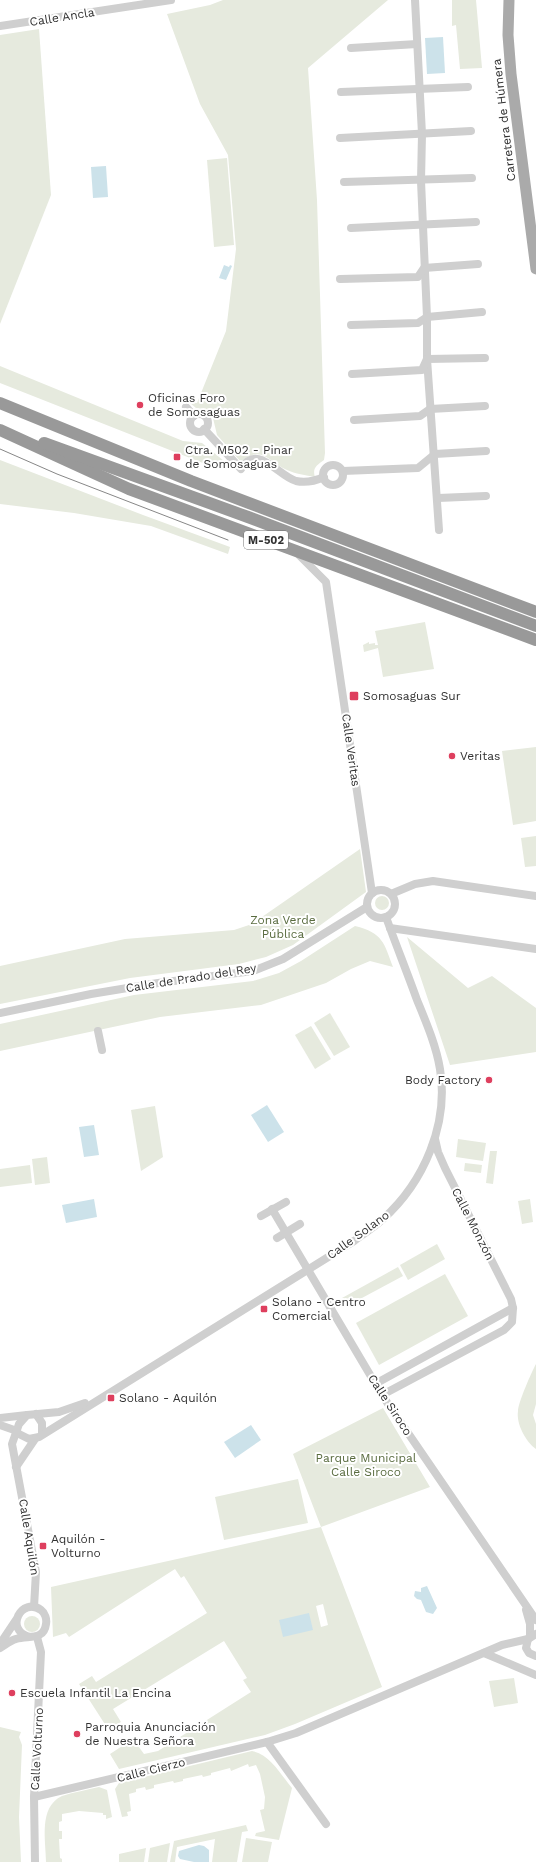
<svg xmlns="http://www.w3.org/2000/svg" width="536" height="1862" font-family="'Work Sans',sans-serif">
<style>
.green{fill:#e6eade;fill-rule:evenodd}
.water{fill:#cce2ea}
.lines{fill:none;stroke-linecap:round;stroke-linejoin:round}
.minor{stroke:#cfcfcf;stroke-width:8}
.major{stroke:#aaa;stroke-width:11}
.highway{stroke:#999;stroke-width:12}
.tram{stroke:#878787;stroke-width:1}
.poi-dot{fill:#de3f5e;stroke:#fff;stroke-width:1.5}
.labels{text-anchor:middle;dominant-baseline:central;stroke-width:4;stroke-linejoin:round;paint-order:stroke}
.shield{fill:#fff;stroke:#707070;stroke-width:1}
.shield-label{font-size:11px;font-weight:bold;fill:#323232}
.street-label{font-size:12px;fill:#323232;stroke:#fff}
.poi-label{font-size:12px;fill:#323232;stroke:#fff;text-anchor:start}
.park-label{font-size:12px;fill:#5a6c40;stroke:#fff}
</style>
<rect width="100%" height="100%" fill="#fff"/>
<g class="green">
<path d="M223,0H388L308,68L317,200L325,453L324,460C317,465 312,468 315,477C306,475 295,474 287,470C268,462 262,444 241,462L217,435L213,418L205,409L196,408L190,403H197L226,331L236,249L228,155L200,104L167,14L210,5Z"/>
<path d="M452,0H476L482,68L460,69L456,25L452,26Z"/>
<path d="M39,29L51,195L0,324V35Z"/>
<path d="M227,158L234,245L214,247L207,160Z"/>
<path d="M0,366L183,441L202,443L224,461L218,469L0,383Z"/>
<path d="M0,460L143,515L230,547L228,554L151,526L74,513L0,504Z"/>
<path d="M425,622L434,669L383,677L378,648L364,652L363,645L369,642V644L375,643V645H378L375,631Z"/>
<path d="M536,747V821L513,825L502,751Z"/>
<path d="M536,836V866L525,867L521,838Z"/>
<path d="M360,849L366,892L293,945L266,957L239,964L130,978L0,1004V966L125,939L234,930L252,924Z"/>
<circle cx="382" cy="903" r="7"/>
<path d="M355,926C383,933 384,943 393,967L370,961L351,969L326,983L261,1005L160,1017L0,1051V1024L134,995L253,981L279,973L301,961Z"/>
<path d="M407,937L468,988L492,976L536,1008V1052L450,1065Z"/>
<path d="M330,1013L350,1047L334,1056L314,1023Z"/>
<path d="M311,1026L331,1059L315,1069L295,1035Z"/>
<path d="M155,1106L163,1157L141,1171L131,1110Z"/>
<path d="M458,1139L486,1143L483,1161L456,1157Z"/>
<path d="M490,1151H497L493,1184L486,1183Z"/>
<path d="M47,1157L50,1183L35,1185L32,1159Z"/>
<path d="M465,1163L482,1165L481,1173L464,1171Z"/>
<path d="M30,1165L32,1183L0,1187V1169Z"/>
<path d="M530,1199L533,1222L522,1224L518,1201Z"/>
<path d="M437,1244L445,1259L408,1280L400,1265Z"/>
<path d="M398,1267L403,1276L347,1306L342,1298Z"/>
<path d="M445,1274L468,1316L379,1365L356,1323Z"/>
<path d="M536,1364V1404L533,1415L536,1424V1449C526,1442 516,1424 518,1411C518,1403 532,1371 536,1364Z"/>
<path d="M383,1408L430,1487L321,1527L382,1687L295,1724L265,1735L119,1769L110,1754L133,1739L144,1754L158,1751L251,1692L243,1680L247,1678L224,1641L113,1709L121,1722L108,1729L79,1684L92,1676L96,1682L207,1613L184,1576L181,1578L175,1569L69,1637L66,1633L53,1637L51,1587L321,1527L293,1454ZM323,1604L328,1625L321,1627L316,1606Z"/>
<path d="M298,1479L308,1523L224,1540L215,1497Z"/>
<circle cx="32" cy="1624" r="8"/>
<path d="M514,1678L518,1703L494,1707L489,1681Z"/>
<path d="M0,1727L21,1732L19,1737L22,1745L19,1817L21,1862H0Z"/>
<path d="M252,1751C270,1754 281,1775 292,1788L279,1840L255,1836L256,1833L265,1831L260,1810L264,1809L265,1797L260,1774L256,1765L249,1767L248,1764L231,1771L230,1768L211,1773V1775L203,1777L202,1775L183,1779V1781L174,1783L173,1781L154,1785V1788L146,1790L145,1787L136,1789V1792L129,1794L131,1811L127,1812L128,1816L122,1817L115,1789L119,1783Z"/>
<path d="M99,1787L107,1790L112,1817L106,1819V1815H103V1813L79,1811L62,1814V1821L59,1822V1831H62V1839H59L60,1858L62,1859V1862H46C46,1841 38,1807 62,1796C74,1792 87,1790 99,1787Z"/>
<path d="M246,1825L248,1831L242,1832L237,1862H212L215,1839L177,1847L175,1862H170L174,1841Z"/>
<path d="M246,1838L272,1842L268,1862H242Z"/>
<path d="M170,1843L167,1862H148L150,1848Z"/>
<path d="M146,1848L144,1862H119V1854Z"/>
</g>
<g class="water">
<path d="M443,37L445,73L427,74L425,38Z"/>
<path d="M106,166L108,197L93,198L91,167Z"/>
<path d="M224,265L229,267L230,265L232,266L226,280L219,278Z"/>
<path d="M267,1105L284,1132L268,1142L251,1115Z"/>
<path d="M94,1125L99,1155L84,1157L79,1127Z"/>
<path d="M94,1199L97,1217L66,1223L62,1205Z"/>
<path d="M251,1425L261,1440L235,1458L224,1442Z"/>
<path d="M427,1586L437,1608L433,1614L426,1612L421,1600L417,1599L414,1596L415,1591L421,1592V1588Z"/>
<path d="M309,1613L313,1630L283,1637L279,1620Z"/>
<path d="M199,1845L204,1846L209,1850V1862H194L180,1859L178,1856L179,1851Z"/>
</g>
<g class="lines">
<g class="minor">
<path d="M415,0L422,134L421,181L427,317V359L439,530"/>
<path d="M0,26L171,0"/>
<path d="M351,48L417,44"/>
<path d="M341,92L468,87"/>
<path d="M340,138L471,131"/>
<path d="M344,182L472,178"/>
<path d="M351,228L476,222"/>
<path d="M340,279L418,277L424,268L478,264"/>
<path d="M351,325L418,323L427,317L482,312"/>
<path d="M352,374L422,370L427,359L485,358"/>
<path d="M186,407L194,416"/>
<circle cx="199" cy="423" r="9"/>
<path d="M354,420L420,416L430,409L485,406"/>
<path d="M204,429L241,469C257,442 278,476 296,481C305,483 315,481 324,477"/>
<circle cx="333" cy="475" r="10"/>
<path d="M343,471L418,468L435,454L486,451"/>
<path d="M438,498L486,496"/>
<path d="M297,553L326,582L372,893"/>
<circle cx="381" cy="904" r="14"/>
<path d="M391,894L415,884L433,881L536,896"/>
<path d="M390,928L536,949"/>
<path d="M0,1013L91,994L158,983L253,971L283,959L367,907"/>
<path d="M98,1031L102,1050"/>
<path d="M272,1209L382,1395L536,1620"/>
<path d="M261,1216L286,1202"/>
<path d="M277,1238L300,1224"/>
<path d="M375,1384L513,1308"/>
<path d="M382,1395L504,1330L512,1322L513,1308L511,1299L445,1168L438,1152L435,1139"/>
<path d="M36,1414L42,1423V1433"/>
<path d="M0,1418L27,1415"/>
<path d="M0,1425L17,1431"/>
<path d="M17,1433L29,1439L39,1437L354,1241C363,1234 375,1227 383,1219C424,1182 449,1124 440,1069C436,1045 426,1022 417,1000C407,972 396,945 386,917"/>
<path d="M16,1467L35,1439"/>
<path d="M34,1607L36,1572L12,1444L19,1424L27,1415L59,1412L85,1403"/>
<path d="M526,1610L530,1624V1637"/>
<path d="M536,1634L528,1639L526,1648L529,1653L536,1656"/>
<path d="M0,1644L16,1620"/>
<path d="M0,1648C5,1645 11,1640 16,1639C28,1635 44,1641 46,1624C47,1619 45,1613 41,1610C22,1596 3,1630 30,1637"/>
<path d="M484,1653L536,1675"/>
<path d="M267,1742L326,1824"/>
<path d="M34,1797L267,1742L296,1733L502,1645L528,1639"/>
<path d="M35,1862L34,1797L41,1652L37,1637"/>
</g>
<path class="major" d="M509,0L508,35L511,74L536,269"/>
<g class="highway">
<path d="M0,403L191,481L536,612"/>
<path d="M0,430L129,489L536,640"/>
<path d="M44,443L248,517L536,626"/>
</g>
<path class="tram" d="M0,449L57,474L228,540"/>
</g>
<g class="poi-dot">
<circle cx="140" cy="405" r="4"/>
<rect x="173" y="453" width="8" height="8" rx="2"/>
<rect x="349" y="691" width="10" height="10" rx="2"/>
<circle cx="452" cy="756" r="4"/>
<circle cx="489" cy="1080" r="4"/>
<rect x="260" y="1305" width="8" height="8" rx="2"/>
<rect x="107" y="1394" width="8" height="8" rx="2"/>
<rect x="39" y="1542" width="8" height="8" rx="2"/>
<circle cx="12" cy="1693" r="4"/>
<circle cx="77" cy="1734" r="4"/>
</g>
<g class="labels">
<rect class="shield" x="244" y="531" width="44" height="18" rx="3"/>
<g class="shield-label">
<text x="266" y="540">M-502</text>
</g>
<g class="street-label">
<text transform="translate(62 17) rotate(-9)">Calle Ancla</text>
<text transform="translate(504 120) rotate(-97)">Carretera de Húmera</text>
<text transform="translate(351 750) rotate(82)">Calle Veritas</text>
<text transform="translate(191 978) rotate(-9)">Calle de Prado del Rey</text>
<text transform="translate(473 1224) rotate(63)">Calle Monzón</text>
<text transform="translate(358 1235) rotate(-36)">Calle Solano</text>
<text transform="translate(390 1405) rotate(57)">Calle Siroco</text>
<text transform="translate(29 1537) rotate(81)">Calle Aquilón</text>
<text transform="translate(37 1749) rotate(-87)">Calle Volturno</text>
<text transform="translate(151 1770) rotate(-14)">Calle Cierzo</text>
</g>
<g class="poi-label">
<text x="148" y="398">Oficinas Foro<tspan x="148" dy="14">de Somosaguas</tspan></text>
<text x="185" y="450">Ctra. M502 - Pinar<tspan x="185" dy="14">de Somosaguas</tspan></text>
<text x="363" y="696">Somosaguas Sur</text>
<text x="460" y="756">Veritas</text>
<text x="481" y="1080" text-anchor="end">Body Factory</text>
<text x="272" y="1302">Solano - Centro<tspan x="272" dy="14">Comercial</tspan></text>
<text x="119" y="1398">Solano - Aquilón</text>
<text x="51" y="1539">Aquilón -<tspan x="51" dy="14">Volturno</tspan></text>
<text x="20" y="1693">Escuela Infantil La Encina</text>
<text x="85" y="1727">Parroquia Anunciación<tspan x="85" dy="14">de Nuestra Señora</tspan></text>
</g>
<g class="park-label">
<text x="283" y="920">Zona Verde<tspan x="283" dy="14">Pública</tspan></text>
<text x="366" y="1458">Parque Municipal<tspan x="366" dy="14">Calle Siroco</tspan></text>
</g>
</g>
</svg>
